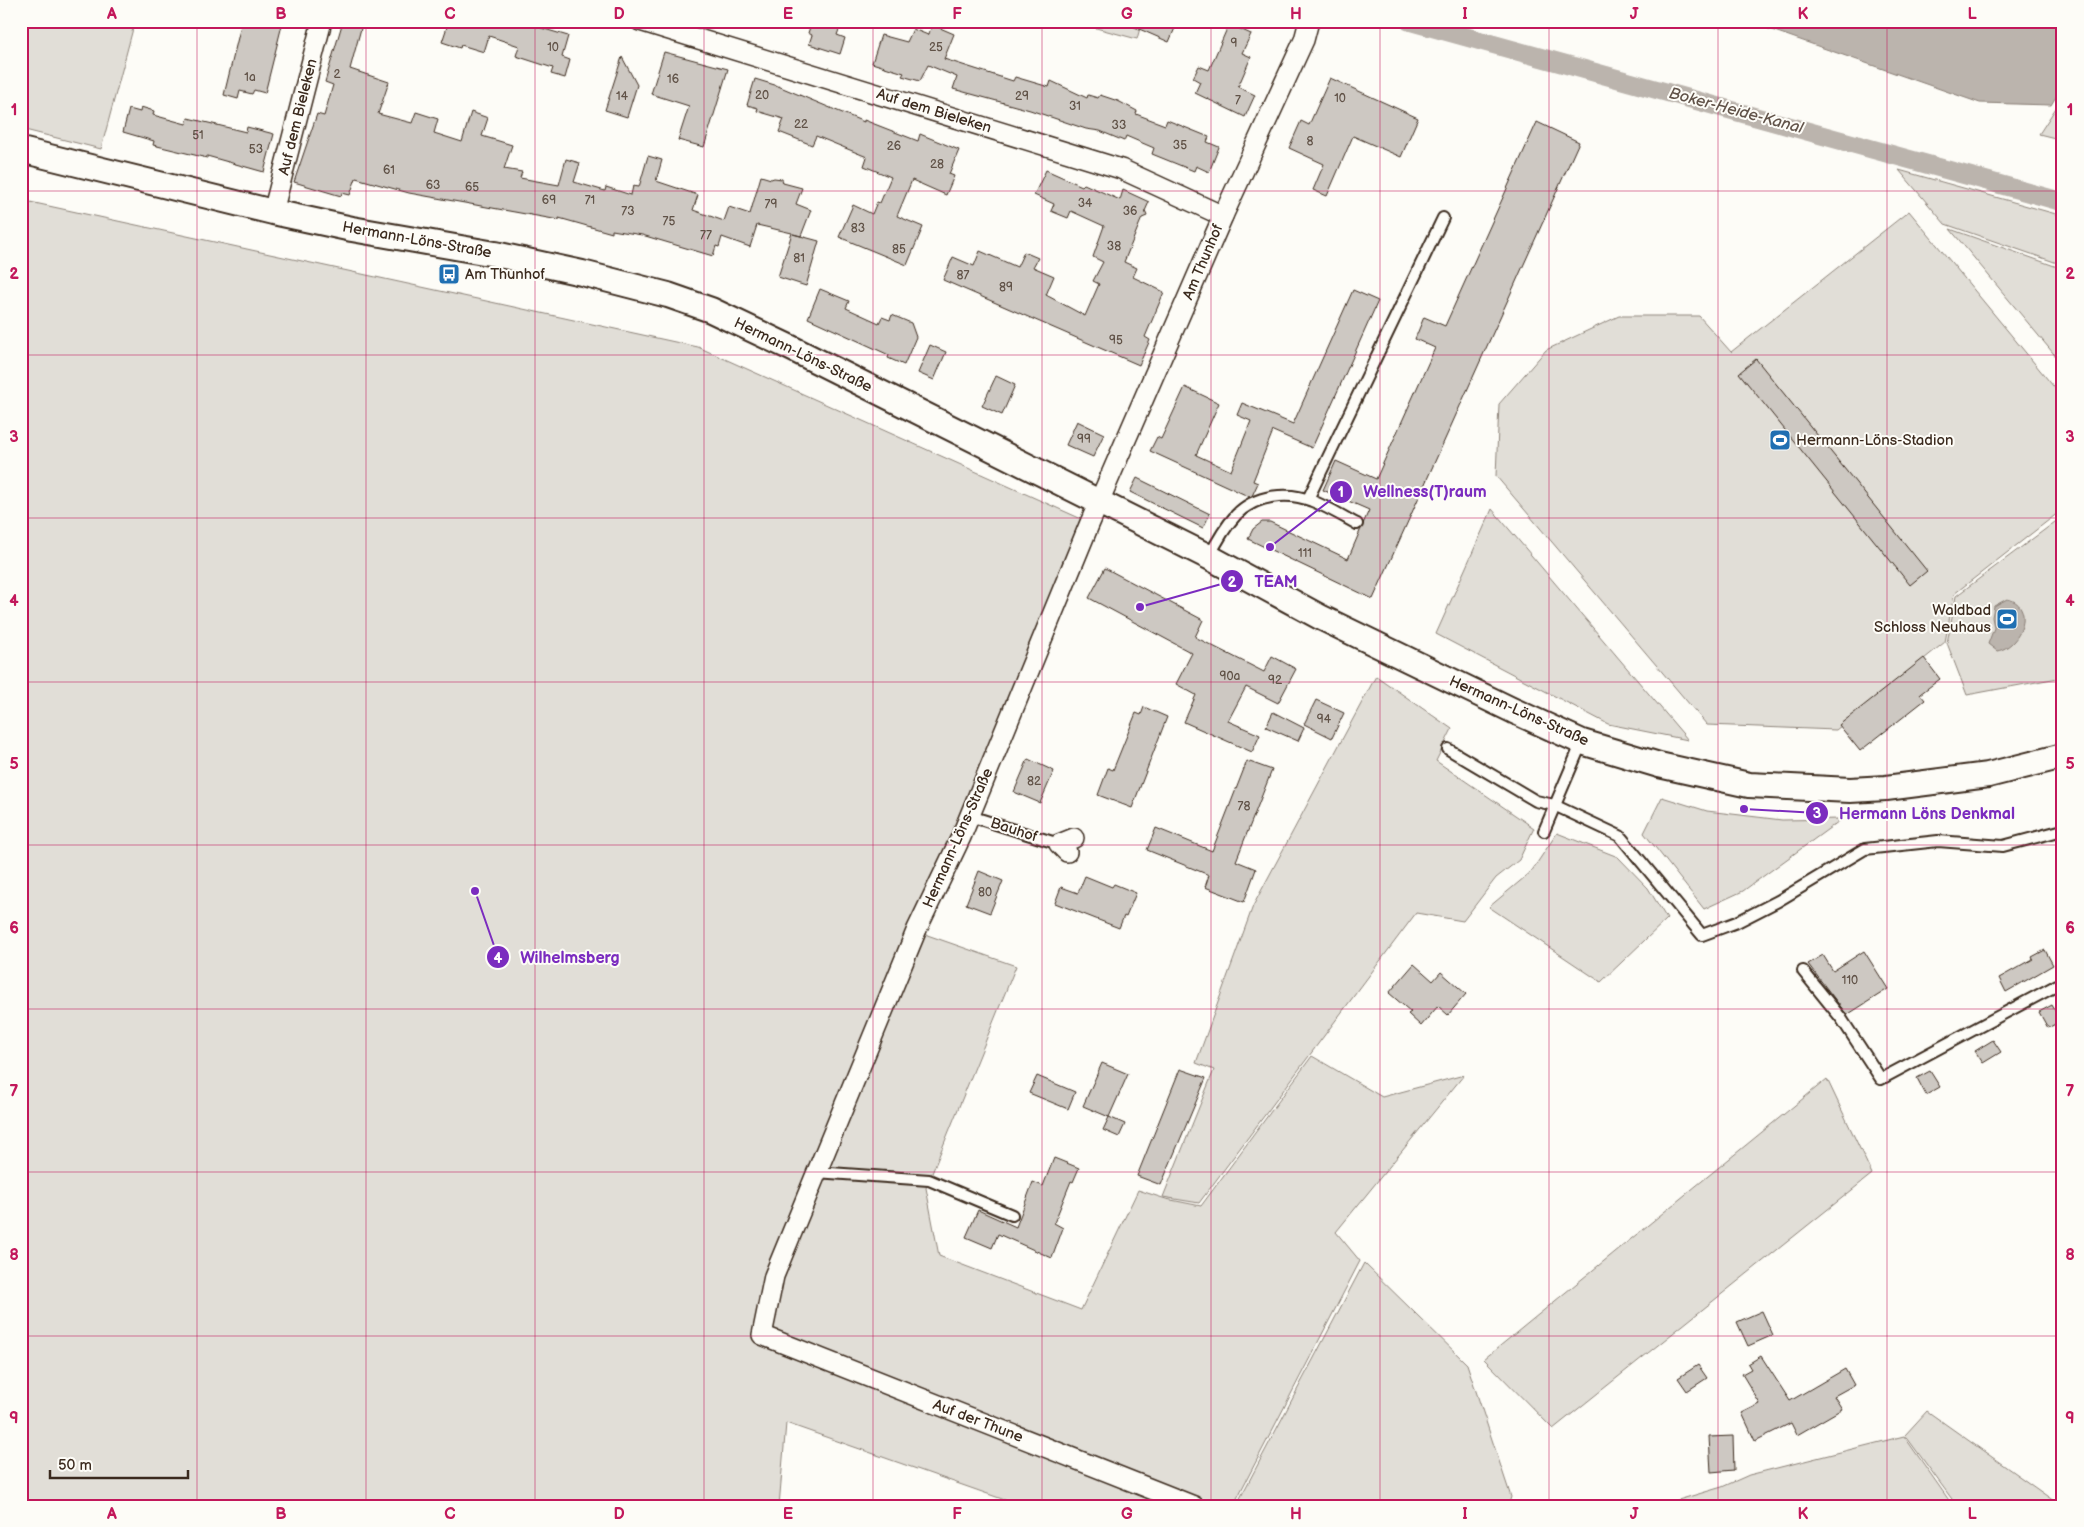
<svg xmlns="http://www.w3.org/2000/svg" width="2084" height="1527" font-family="'Balsamiq Sans',sans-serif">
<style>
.green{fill:#e1ded7;stroke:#8e847a}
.water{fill:#bbb4ad;stroke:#887d74}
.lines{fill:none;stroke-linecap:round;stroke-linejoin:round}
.canal{stroke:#bbb4ad;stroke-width:19}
.building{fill:#cdc8c2;stroke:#3b2a1e}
.service-casing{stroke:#3b2a1e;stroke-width:14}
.minor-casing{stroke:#3b2a1e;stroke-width:22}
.tertiary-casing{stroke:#3b2a1e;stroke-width:28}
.service{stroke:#fdfcf7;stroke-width:10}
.minor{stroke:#fdfcf7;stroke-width:19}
.tertiary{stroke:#fdfcf7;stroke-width:24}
.grid{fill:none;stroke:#c2185b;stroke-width:1;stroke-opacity:0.55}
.labels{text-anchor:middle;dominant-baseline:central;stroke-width:4;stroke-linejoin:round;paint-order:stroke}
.number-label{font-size:12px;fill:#605247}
.street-label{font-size:15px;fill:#3b2a1e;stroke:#fdfcf7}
.poi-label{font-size:15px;fill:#3b2a1e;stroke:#fdfcf7;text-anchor:start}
.water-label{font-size:16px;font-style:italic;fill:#615349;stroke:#fdfcf7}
.leader{fill:none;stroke:#7b2cbf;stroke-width:2}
.callout-dot{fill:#7b2cbf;stroke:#fdfcf7;stroke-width:2}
.mark-label{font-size:15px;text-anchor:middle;font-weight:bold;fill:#fff}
.callout-label{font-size:16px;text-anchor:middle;font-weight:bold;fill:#7b2cbf;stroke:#fdfcf7;stroke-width:4;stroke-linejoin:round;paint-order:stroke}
.neatline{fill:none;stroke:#c2185b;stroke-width:2}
.grid-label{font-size:16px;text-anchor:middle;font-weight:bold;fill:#c2185b}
</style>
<rect width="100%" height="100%" fill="#fdfcf7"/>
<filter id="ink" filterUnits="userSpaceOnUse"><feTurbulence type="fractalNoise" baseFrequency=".02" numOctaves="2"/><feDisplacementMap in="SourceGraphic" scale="10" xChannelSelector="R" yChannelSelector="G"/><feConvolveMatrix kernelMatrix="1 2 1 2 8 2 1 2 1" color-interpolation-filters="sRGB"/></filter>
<g filter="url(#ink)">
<g class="green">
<path d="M21,21H135L101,149L21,129Z"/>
<path d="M1070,21H1142L1137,39Z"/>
<path d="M2063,97V140L2039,134Z"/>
<path d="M1899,170L2063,216V265L1945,224Z"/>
<path d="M21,200L698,347L1086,521L913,930L1016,966L926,1188L939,1256L1081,1310L1138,1190L1166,1199L1201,1206L1312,1056L1382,1097L1464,1075L1336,1232L1360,1261L1233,1506H1221L1155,1482L1143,1506H1022L786,1423L779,1506H21Z"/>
<path d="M1909,211L2063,398V509L1954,594L1945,642L1836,730L1707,725L1496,476L1499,404L1546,350L1619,316H1699L1731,352Z"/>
<path d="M1950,229L2063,269V365Z"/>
<path d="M1492,509L1688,740L1608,724L1436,634Z"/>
<path d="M2063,516V677L1967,695L1947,643L1956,596Z"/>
<path d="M1376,676L1452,729L1436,761L1534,828L1519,860L1496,878L1463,921L1416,913L1199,1203L1163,1197L1214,1070L1196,1063L1253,906Z"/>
<path d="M1662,797L1707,811L1782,820L1842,819L1743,891L1704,909L1644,833Z"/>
<path d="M1557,833L1618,857L1648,888L1667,919L1601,982L1489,907L1531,872Z"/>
<path d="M1827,1079L1872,1174L1553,1429L1484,1359Z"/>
<path d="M1364,1263L1467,1364L1511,1497L1508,1506H1236Z"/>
<path d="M1927,1411L2061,1506H1957L1905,1435Z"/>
<path d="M1904,1436L1953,1506H1658L1722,1487L1749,1475Z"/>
</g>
<g class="water">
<path d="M1746,21H2063V85L2051,105L1980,103Z"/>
<path d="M2007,599C2036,604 2022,647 1997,651L1988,644L1994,628L1992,617L1994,606Z"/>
</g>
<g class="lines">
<path class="canal" d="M1409,21L2063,202"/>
</g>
<g class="building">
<path d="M242,21H283L265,93L254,90L252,94L240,91L238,99L224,95Z"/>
<path d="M343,21H363L350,69L389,82L378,114L412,123L416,112L438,119L434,133L462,142L471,112L488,118L482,136L512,145L504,169L522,172L520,178L559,185L566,159L580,163L574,182L605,191L606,187L631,195L633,186L639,187L648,156L662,160L656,181L698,195L693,210L724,221L729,207L750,214L761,176L771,179L774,178L782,179L783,183L802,188L796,204L811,210L801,236L793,234L819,241L806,286L778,277L792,233L757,225L750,247L722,237L719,247L716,246L713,256L642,235L612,230V233L559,218V220L409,193L356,178L350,195L342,193L341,196L294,182L317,114L324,116L333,85L325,82Z"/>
<path d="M449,21H532L531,25L568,36L562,57L570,60L565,78L551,74L553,68L516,56L519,46L489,36L484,52L461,45L460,48L442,42Z"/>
<path d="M812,21H832L831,24L840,27L837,35L845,38L840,54L809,44L812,35L808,33Z"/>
<path d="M1121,21H1178L1169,42Z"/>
<path d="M1229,24L1251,34L1242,53L1251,57L1238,87L1255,95L1245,117L1195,93L1200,82L1193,78L1199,66L1209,70Z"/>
<path d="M933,25L954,34L944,59L1013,81L1015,77L1049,87L1051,81L1087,98L1088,95L1098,98L1100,95L1118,101L1137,111L1136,114L1165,125L1167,120L1209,137L1207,142L1219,147L1209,172L1196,166L1194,171L1152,154L1154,148L1126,136L1124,141L1100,131L1086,129L1030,110L953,89L957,77L928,65L920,81L902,76L904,73L872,63L881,35L907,42L913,29L928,35Z"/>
<path d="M664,52L728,69L704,147L678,140L689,106L651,94Z"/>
<path d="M622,57L637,85L627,117L605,110Z"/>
<path d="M1330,78L1418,118L1401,157L1353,136L1327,196L1313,190L1324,164L1289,148L1301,121L1309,125Z"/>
<path d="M755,79L778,86L864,122V120L918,141L920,134L959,150L949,174L954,176L946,195L912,180L897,216L923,227L907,265L839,237L853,205L872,214L877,202L880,203L891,177L864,166L867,157L816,136L812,145L779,132L784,119L757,111L758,108L747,105Z"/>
<path d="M141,107L154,111L153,115L186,124L188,118L246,132L247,127L274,134L264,172L207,156V158L153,145L154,141L123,132L129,109L140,112Z"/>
<path d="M1537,122L1579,142L1373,599L1248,539L1253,529L1262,522H1270L1348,559L1369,510L1323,490L1336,461L1376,479L1435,348L1415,339L1424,317L1445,326Z"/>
<path d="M1046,170L1082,186L1084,184L1120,200L1123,190L1149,202L1145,211L1147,216L1142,218L1139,225L1124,262L1137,268L1133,277L1164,292L1145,337L1150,340L1139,365L943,280L953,257L974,266L980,251L1017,267L1024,252L1038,258L1033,267L1054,276L1046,295L1085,316L1099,284L1093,281L1103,262L1093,257L1104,226L1071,211L1068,218L1051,211L1054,204L1034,195Z"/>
<path d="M820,289L849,301L846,308L879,323L882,317L890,320L892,315L911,323L916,337L904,365L888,358L889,355L808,318Z"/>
<path d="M1353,290L1378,301L1312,448L1273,431L1253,481L1258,483L1252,496L1250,497L1150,451L1157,437L1161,439L1185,387L1219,403L1196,455L1231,471L1251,421L1237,415L1242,403L1293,424Z"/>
<path d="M930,345L946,352L934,380L918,373Z"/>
<path d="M1756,359L1927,571L1910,585L1739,373Z"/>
<path d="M996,376L1015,385L1002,415L982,406Z"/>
<path d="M1077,421L1104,434L1093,457L1066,445Z"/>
<path d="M1137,478L1210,514L1203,528L1130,492Z"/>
<path d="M1105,568L1203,620L1195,637L1264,672L1272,656L1296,669L1278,703L1246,687L1228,721L1260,735L1252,752L1184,722L1196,695L1176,684L1192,653L1089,598Z"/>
<path d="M1924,658L1940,679L1920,694L1925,700L1860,751L1839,725Z"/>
<path d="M1316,700L1344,713L1332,738L1304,724Z"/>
<path d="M1144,707L1167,717L1132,808L1098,795L1108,768L1113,770L1136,713L1141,715Z"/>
<path d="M1273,712L1304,728L1298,741L1266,727Z"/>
<path d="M1028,759L1054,771L1040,803L1014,792Z"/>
<path d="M1247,761L1272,770L1236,861L1256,869L1244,902L1205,887L1209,875L1147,850L1156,828L1212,851Z"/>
<path d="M979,871L1003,881L990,913L966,904Z"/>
<path d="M1085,876L1112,887L1114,884L1136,893L1126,917L1124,916L1119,928L1055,903L1061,887L1078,893Z"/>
<path d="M2045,950L2053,965L2006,992L1999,978L2033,959L2032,957Z"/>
<path d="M1864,951L1888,989L1847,1015L1808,964L1823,955L1833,971Z"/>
<path d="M1414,964L1433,981L1441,972L1466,994L1448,1015L1438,1006L1421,1026L1408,1014L1411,1012L1389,993Z"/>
<path d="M2052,1005L2061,1021L2048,1028L2039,1012Z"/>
<path d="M1993,1040L2001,1052L1983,1063L1975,1051Z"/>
<path d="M1102,1063L1128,1074L1109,1117L1083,1106Z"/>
<path d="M1180,1069L1206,1078L1161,1185L1137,1176Z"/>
<path d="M1930,1071L1940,1087L1926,1095L1917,1078Z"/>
<path d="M1037,1076L1075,1092L1068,1109L1029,1093Z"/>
<path d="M1109,1117L1125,1124L1119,1137L1103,1130Z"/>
<path d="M1054,1158L1079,1168L1073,1182L1071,1181L1054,1223L1063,1228L1052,1258L998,1234L992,1248L966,1237L978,1210L1016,1227L1033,1182L1043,1186Z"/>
<path d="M1762,1311L1773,1335L1748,1346L1737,1322Z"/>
<path d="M1761,1356L1790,1401L1845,1369L1854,1385L1834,1396L1842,1409L1797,1435L1791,1423L1755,1441L1742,1413L1760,1404L1742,1374L1751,1369L1748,1364Z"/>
<path d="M1698,1365L1707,1378L1687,1391L1678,1378Z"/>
<path d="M1733,1436L1734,1470L1711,1472L1709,1437Z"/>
</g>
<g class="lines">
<g class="service-casing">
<g id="service">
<path d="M1308,499L1443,218"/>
<path d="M1209,557C1216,543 1226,526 1236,515C1255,495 1288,491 1312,501C1328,507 1342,516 1357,524"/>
<path d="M1448,749L1536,801L1554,805L1620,836L1702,935L1737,922L1778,901L1865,849L1938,841L2003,846L2063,830"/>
<path d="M970,816L1059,844"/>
<path d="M1544,831L1582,742"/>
<path d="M1803,971L1841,1018L1881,1079L2063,982"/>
<path d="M816,1172L929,1180L1012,1215"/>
</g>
</g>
<g class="minor-casing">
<g id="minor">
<path d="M640,21L1121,169L1223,216"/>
<path d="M273,212L322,21"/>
<path d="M1067,852L1059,844L1074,838"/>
<path d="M1194,1506L762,1335L774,1276L917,929L961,837L1089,525L1223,216L1304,40L1309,21"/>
</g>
</g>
<g class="tertiary-casing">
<path id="tertiary" d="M21,150L273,212L352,229L495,254L582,273L668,295L711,310L789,347L1209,557L1320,617L1514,711L1582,742L1659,765L1749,785L1850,790L1886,788L1988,775L2063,756"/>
</g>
<use href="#service" class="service"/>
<use href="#minor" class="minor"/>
<use href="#tertiary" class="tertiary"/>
</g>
</g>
<path class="grid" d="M197,21V1506M366,21V1506M535,21V1506M704,21V1506M873,21V1506M1042,21V1506M1211,21V1506M1380,21V1506M1549,21V1506M1718,21V1506M1887,21V1506M21,191H2063M21,355H2063M21,518H2063M21,682H2063M21,845H2063M21,1009H2063M21,1172H2063M21,1336H2063"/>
<defs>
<g id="bus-square" transform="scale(1.125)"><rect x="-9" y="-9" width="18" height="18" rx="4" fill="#1f6fb2" stroke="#fdfcf7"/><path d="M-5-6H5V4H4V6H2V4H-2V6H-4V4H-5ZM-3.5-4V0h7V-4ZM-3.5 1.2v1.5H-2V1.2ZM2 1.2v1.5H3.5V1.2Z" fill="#fff"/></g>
<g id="stadium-square" transform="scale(1.125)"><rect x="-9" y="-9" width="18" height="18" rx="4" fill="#1f6fb2" stroke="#fdfcf7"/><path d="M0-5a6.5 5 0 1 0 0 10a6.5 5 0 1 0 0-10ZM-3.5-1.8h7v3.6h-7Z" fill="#fff"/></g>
</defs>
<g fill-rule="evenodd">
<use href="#bus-square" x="449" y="274"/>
<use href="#stadium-square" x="1780" y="440"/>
<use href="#stadium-square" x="2007" y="619"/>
</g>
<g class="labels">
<g class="number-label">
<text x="1234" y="43">9</text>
<text x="553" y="47">10</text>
<text x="936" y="47">25</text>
<text x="337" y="74">2</text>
<text x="250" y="77">1a</text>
<text x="673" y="79">16</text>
<text x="762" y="95">20</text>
<text x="622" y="96">14</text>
<text x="1022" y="96">29</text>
<text x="1340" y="98">10</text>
<text x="1238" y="100">7</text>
<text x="1075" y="106">31</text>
<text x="801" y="124">22</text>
<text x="1119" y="125">33</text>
<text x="198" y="135">51</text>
<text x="1310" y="141">8</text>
<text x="1180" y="145">35</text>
<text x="894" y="146">26</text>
<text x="256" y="149">53</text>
<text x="937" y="164">28</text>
<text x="389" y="170">61</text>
<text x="433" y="185">63</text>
<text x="472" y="187">65</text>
<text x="549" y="200">69</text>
<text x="590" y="200">71</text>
<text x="1085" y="203">34</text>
<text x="771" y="204">79</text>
<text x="628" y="211">73</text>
<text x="1130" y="211">36</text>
<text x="669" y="221">75</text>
<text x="858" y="228">83</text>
<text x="706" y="235">77</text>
<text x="1114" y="246">38</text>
<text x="899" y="249">85</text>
<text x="799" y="258">81</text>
<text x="963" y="275">87</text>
<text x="1006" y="287">89</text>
<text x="1116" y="340">95</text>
<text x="1084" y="439">99</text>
<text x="1305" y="553">111</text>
<text x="1230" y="676">90a</text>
<text x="1275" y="680">92</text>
<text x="1324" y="719">94</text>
<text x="1034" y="781">82</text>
<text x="1244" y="806">78</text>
<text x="985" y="892">80</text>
<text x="1850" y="980">110</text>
</g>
<g class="street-label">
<text transform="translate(934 111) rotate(17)">Auf dem Bieleken</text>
<text transform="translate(298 117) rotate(-76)">Auf dem Bieleken</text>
<text transform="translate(417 240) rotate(10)">Hermann-Löns-Straße</text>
<text transform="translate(1203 262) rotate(-67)">Am Thunhof</text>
<text transform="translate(803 355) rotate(26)">Hermann-Löns-Straße</text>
<text transform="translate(1519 711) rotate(24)">Hermann-Löns-Straße</text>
<text transform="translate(1014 830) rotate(18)">Bauhof</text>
<text transform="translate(958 838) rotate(-66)">Hermann-Löns-Straße</text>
<text transform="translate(978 1421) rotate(21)">Auf der Thune</text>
</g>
<g class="poi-label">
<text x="465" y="274">Am Thunhof</text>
<text x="1796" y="440">Hermann-Löns-Stadion</text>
<text x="1991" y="610" text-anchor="end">Waldbad<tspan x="1991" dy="17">Schloss Neuhaus</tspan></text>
</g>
<g class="water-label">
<text transform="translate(1736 111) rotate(15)">Boker-Heide-Kanal</text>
</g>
</g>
<path class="leader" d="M1270 547L1341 492M1140 607L1232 581M1744 809L1817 813M475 891L498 957"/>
<g class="callout-dot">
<circle cx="1270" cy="547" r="5"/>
<circle cx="1140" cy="607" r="5"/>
<circle cx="1744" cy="809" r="5"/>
<circle cx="475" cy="891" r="5"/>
<circle cx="1341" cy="492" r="12"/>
<circle cx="1232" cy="581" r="12"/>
<circle cx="1817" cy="813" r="12"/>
<circle cx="498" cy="957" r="12"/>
</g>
<g class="mark-label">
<text x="1341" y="497">1</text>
<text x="1232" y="587">2</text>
<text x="1817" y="818">3</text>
<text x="498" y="963">4</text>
</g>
<g class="callout-label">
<text x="1425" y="497">Wellness(T)raum</text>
<text x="1276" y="587">TEAM</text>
<text x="1927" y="819">Hermann Löns Denkmal</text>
<text x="570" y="963">Wilhelmsberg</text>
</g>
<rect width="2084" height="1527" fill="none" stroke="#fdfcf7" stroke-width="55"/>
<path d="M50 1470v8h138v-8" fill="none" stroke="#3b2a1e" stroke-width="2.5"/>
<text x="58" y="1470" font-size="15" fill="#3b2a1e" stroke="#fdfcf7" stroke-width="4" paint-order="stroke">50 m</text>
<rect x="28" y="28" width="2028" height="1472" class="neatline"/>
<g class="grid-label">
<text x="112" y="19">A</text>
<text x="281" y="19">B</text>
<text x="450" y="19">C</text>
<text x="619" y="19">D</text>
<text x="788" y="19">E</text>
<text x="957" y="19">F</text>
<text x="1127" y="19">G</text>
<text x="1296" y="19">H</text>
<text x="1465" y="19">I</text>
<text x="1634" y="19">J</text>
<text x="1803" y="19">K</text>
<text x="1972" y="19">L</text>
<text x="14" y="115">1</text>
<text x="2070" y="115">1</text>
<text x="14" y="279">2</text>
<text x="2070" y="279">2</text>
<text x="14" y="442">3</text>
<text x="2070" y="442">3</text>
<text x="14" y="606">4</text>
<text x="2070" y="606">4</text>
<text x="14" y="769">5</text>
<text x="2070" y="769">5</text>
<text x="14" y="933">6</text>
<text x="2070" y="933">6</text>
<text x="14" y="1096">7</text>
<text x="2070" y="1096">7</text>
<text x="14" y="1260">8</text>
<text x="2070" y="1260">8</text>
<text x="14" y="1423">9</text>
<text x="2070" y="1423">9</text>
<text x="112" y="1519">A</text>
<text x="281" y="1519">B</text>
<text x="450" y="1519">C</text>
<text x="619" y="1519">D</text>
<text x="788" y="1519">E</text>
<text x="957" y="1519">F</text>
<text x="1127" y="1519">G</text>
<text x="1296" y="1519">H</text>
<text x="1465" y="1519">I</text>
<text x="1634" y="1519">J</text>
<text x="1803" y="1519">K</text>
<text x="1972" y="1519">L</text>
</g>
</svg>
